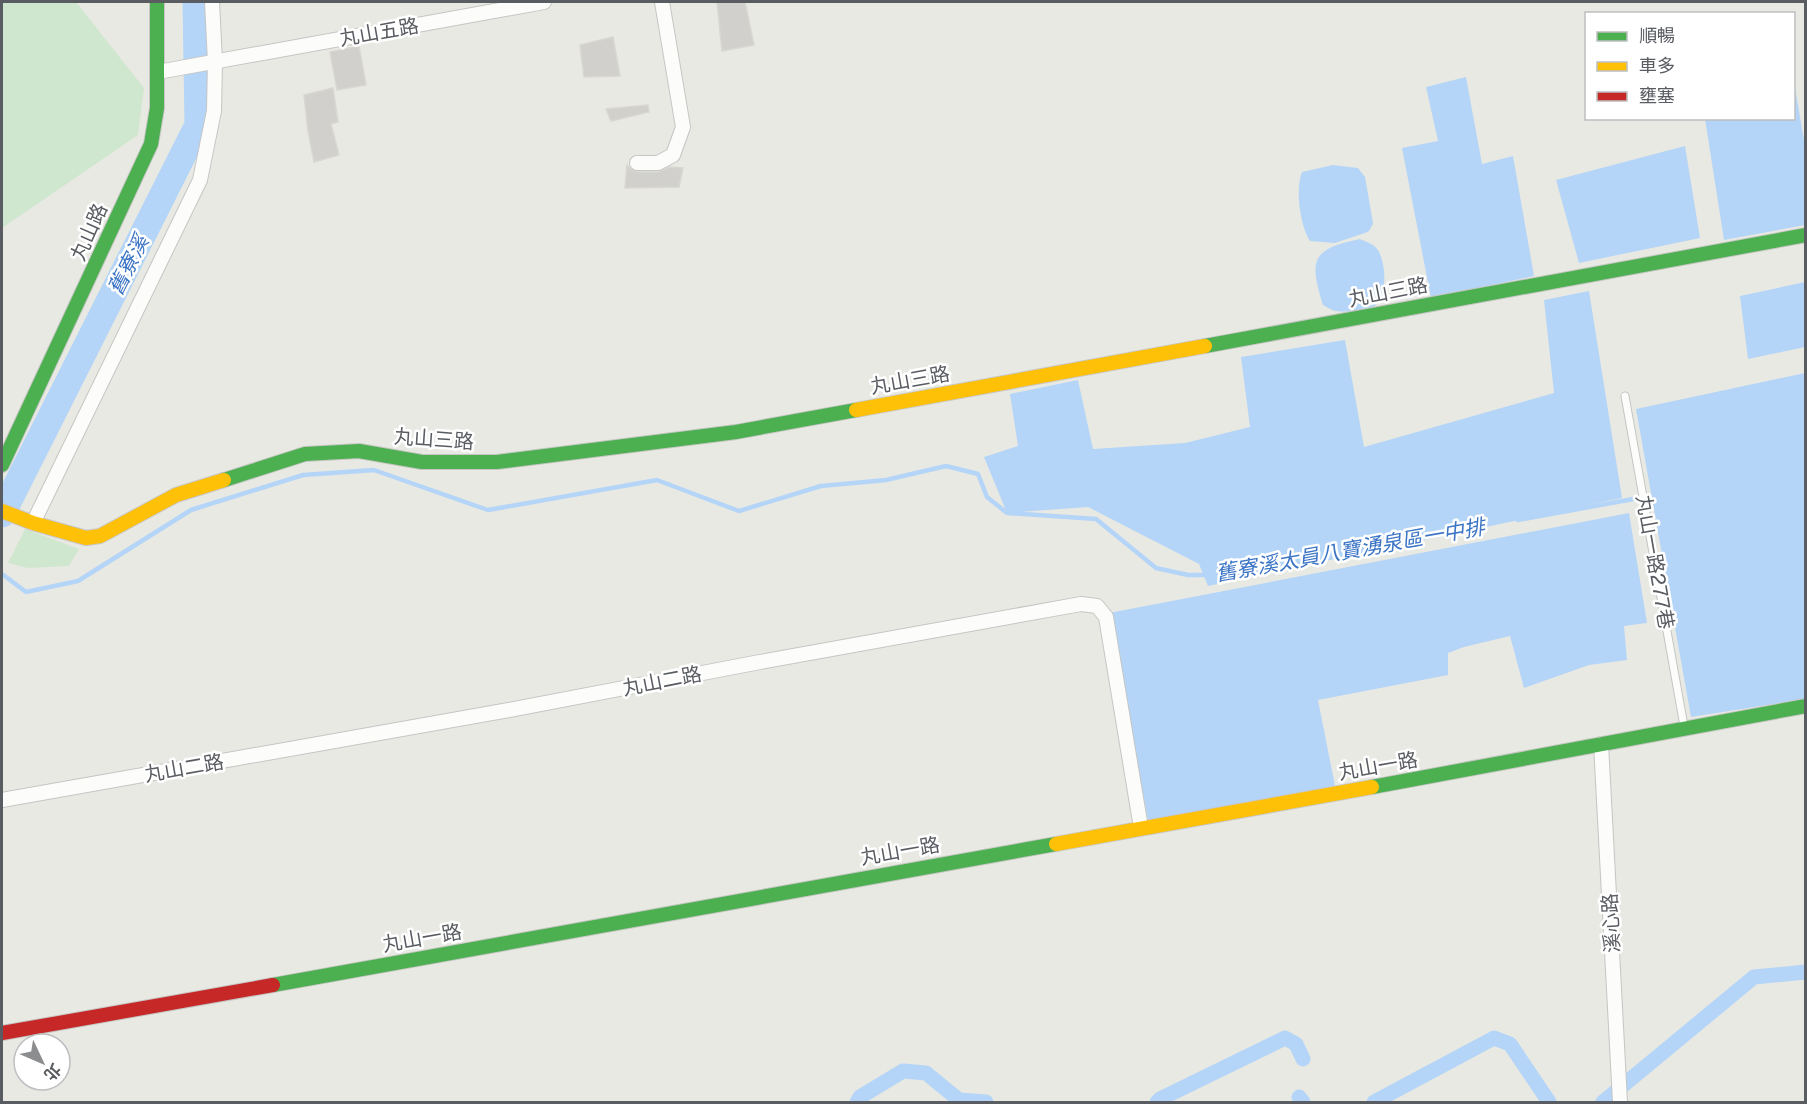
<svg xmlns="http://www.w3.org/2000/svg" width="1807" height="1104" font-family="'Public Sans','Noto Sans TC',sans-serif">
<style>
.green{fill:#cfe7cf}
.water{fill:#b4d5f7}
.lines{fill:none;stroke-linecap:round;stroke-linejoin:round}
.stream{stroke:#b4d5f7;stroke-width:4.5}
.canal{stroke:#b4d5f7;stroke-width:15}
.river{stroke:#b4d5f7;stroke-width:27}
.building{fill:#d1d0cd;stroke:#d8d7d2;stroke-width:1.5}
.lane-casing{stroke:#c5c6c4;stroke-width:9}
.street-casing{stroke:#c5c6c4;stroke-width:16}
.fast-casing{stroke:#c6c6c5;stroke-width:16}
.slow-casing{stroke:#c6c6c5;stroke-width:16}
.jam-casing{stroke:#c6c6c5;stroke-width:16}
.lane{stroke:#fcfcfb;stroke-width:7}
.street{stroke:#fcfcfb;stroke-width:14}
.fast{stroke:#4caf50;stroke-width:14}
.slow{stroke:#ffc107;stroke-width:14}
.jam{stroke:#c62828;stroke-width:14}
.labels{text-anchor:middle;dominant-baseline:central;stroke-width:5;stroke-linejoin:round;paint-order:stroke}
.street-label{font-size:20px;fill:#595c61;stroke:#fff}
.water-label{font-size:21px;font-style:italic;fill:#3c75c6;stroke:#fff}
</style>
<rect width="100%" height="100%" fill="#e9e9e3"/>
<g class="green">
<path d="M2,2H76L144,88L138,135L2,228Z"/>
<path d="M25,529L79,549L69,566L28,568L8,563Z"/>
</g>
<g class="water">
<path d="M1466,77L1482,164L1513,156L1534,276L1431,298L1402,148L1438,141L1426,87Z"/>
<path d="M1794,82L1805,146V225L1724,240L1705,119L1794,118Z"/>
<path d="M1685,146L1700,238L1579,263L1556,180Z"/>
<path d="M1333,165L1358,168L1365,177L1372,217L1373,224L1369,231L1365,233L1335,243L1310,241C1300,226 1295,189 1302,172Z"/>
<path d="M1360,239C1367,242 1376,245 1379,252C1387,268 1388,303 1368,310C1364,312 1358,311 1354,311C1338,312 1336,313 1323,305C1309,260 1311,249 1360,239Z"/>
<path d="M1805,282V347L1748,359L1740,296Z"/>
<path d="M1589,291L1622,498L1208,586L1199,564L1088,507L1007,513L984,457L1018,446L1010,394L1078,380L1093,449L1185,443L1250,427L1241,357L1345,340L1364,447L1554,393L1544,300Z"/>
<path d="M1805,373V699L1691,717L1636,409Z"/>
<path d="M1629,513L1647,623L1624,626L1627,660L1589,665L1524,688L1510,636L1464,647L1448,653V675L1318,700L1335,786L1148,820L1109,613Z"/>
</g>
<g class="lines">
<g class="stream">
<path d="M1518,520L1639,498"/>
<path d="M2,574L26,592L78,581L191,510L303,475L374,470L488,510L657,480L739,511L821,486L886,480L946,466L978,474L987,497L1007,513L1096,519L1156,568L1188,575H1208"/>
</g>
<g class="canal">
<path d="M1299,1097L1303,1102"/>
<path d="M857,1102L860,1097L903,1071L926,1073L959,1100L986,1102"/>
<path d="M1157,1102L1160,1099L1285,1038L1296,1044L1303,1059"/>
<path d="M1374,1102L1494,1038L1510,1044L1549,1102"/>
<path d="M1603,1102L1754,977L1806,972"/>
</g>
<path class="river" d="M2,514L198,125L196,2"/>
</g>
<g class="building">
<path d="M717,2H745L754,45L722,51Z"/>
<path d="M613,37L620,76L584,77L580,45Z"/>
<path d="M359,46L366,85L337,90L330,52Z"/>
<path d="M333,88L338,122L331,124L339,155L314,162L308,131L304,95Z"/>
<path d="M648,105L649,112L611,121L606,109Z"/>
<path d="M627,165L632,170L637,172H658L670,167L683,168L679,187L625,188Z"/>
</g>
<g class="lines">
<g class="lane-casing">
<path id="lane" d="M1625,396L1684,726"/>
</g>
<g class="street-casing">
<g id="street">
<path d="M158,72L544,2"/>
<path d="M637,163H658L673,155L683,127L662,2"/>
<path d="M33,523L200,180L214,111L215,62L212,2"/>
<path d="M1601,744L1620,1102"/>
<path d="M2,800L509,710L760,662L1081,604L1097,606L1106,617L1141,828"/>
</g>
</g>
<g class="fast-casing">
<g id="fast">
<path d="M1205,346L1806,235"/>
<path d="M2,465L151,144L157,108V2"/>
<path d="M224,480L305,454L359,451L422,462H497L736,432L856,410"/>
<path d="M1372,787L1806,706"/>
<path d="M273,985L1056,844"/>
</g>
</g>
<g class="slow-casing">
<g id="slow">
<path d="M856,410L1205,346"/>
<path d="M2,511L33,523L86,538L100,536L176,495L224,480"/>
<path d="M1056,844L1372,787"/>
</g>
</g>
<g class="jam-casing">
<path id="jam" d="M2,1033L273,985"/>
</g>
<use href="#lane" class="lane"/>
<use href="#street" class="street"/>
<use href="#fast" class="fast"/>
<use href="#slow" class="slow"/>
<use href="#jam" class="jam"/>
</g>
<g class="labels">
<g class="street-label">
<text transform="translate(379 32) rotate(-10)">丸山五路</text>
<text transform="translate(89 232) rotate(-66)">丸山路</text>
<text transform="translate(1388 292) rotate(-11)">丸山三路</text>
<text transform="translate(910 380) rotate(-10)">丸山三路</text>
<text transform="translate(434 439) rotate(4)">丸山三路</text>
<text transform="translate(1655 562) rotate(80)">丸山一路277巷</text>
<text transform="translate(662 681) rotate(-11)">丸山二路</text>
<text transform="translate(1378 766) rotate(-10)">丸山一路</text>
<text transform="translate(184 768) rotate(-10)">丸山二路</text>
<text transform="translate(900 851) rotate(-10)">丸山一路</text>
<text transform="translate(1611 923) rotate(-93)">溪心路</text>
<text transform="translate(422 938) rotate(-10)">丸山一路</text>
</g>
<g class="water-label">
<text transform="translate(128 265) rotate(-63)">舊寮溪</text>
<text transform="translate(1350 550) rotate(-10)">舊寮溪太員八寶湧泉區一中排</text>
</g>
</g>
<rect width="1807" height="1104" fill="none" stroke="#595c61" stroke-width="6"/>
<rect x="1585" y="12" width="210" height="108" fill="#ffffff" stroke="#bdbec0" stroke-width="1.5"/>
<rect x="1597" y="32" width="30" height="9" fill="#4caf50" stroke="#bdbec0" stroke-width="1.5"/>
<text x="1639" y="42" font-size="18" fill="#595c61">順暢</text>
<rect x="1597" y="62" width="30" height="9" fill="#ffc107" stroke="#bdbec0" stroke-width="1.5"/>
<text x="1639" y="72" font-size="18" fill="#595c61">車多</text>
<rect x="1597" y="92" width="30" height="9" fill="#c62828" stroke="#bdbec0" stroke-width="1.5"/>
<text x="1639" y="102" font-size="18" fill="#595c61">壅塞</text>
<g transform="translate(42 1062) rotate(134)"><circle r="28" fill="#ffffff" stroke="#bdbec0" stroke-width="1.5"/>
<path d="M0-4.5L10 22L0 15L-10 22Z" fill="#8b8d8e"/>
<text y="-9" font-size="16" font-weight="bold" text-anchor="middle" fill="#595c61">北</text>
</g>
</svg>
